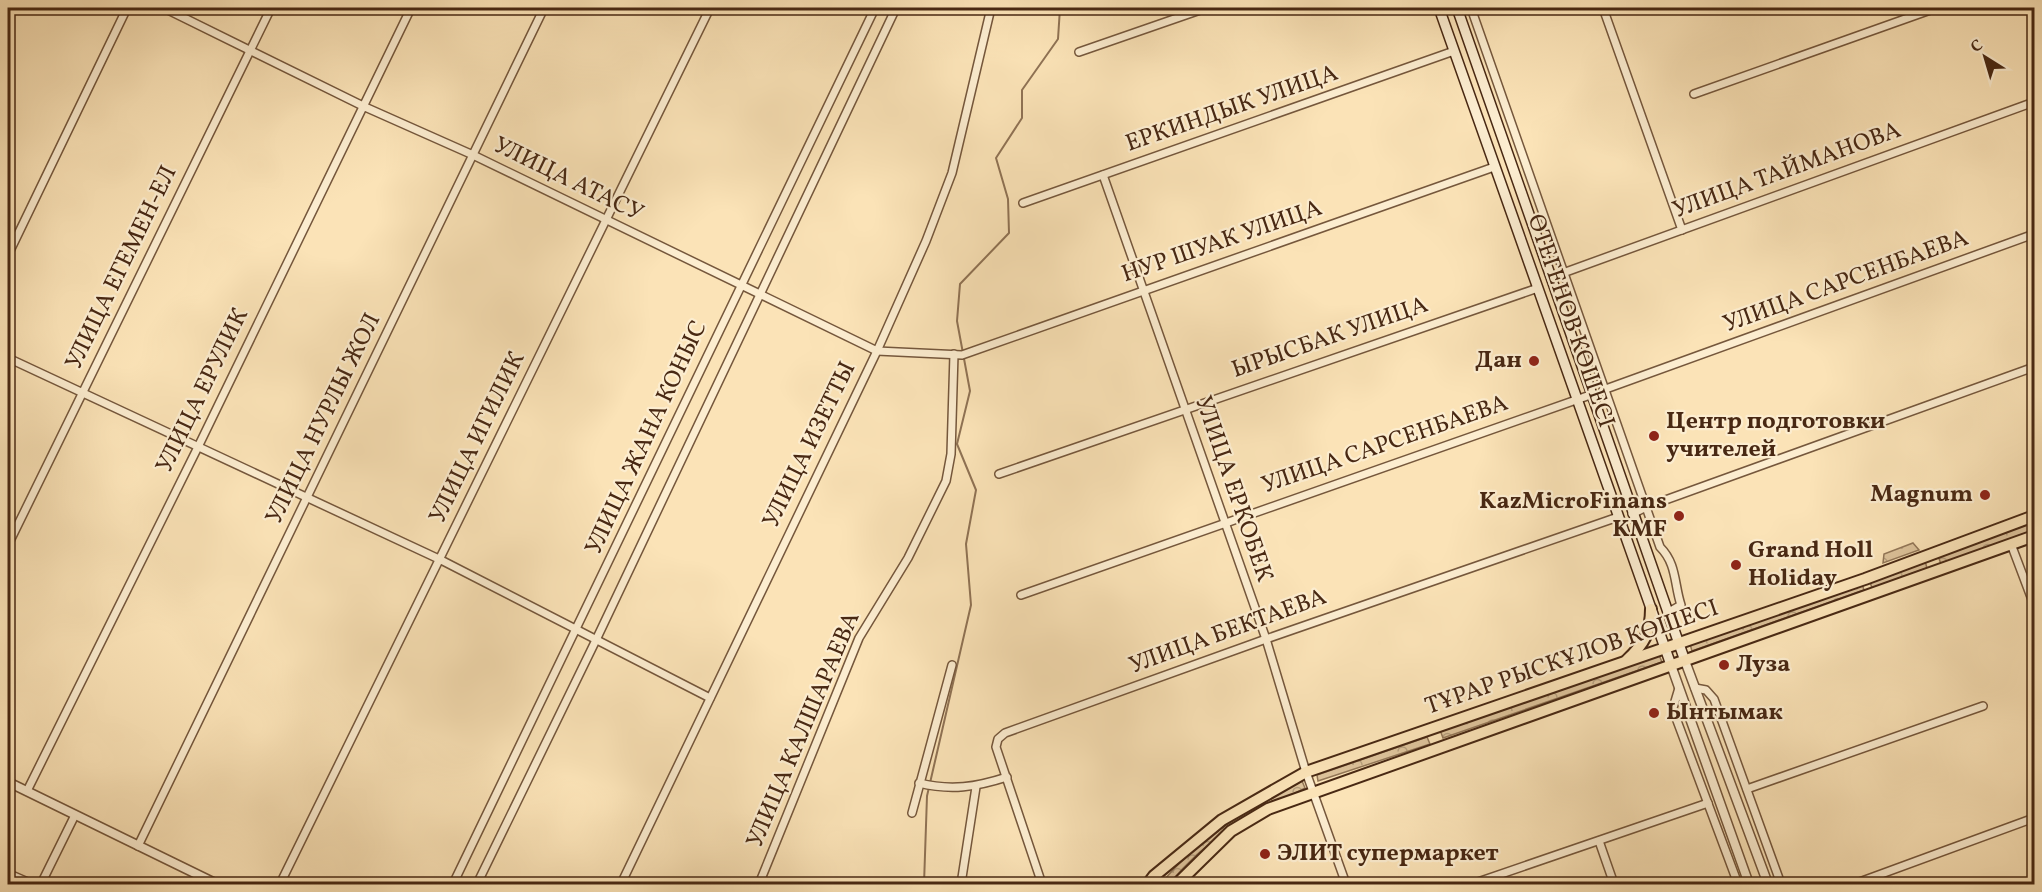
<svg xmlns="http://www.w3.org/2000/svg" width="2042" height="892" font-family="Vollkorn,serif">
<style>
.forest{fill:url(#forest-crowns);stroke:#927657;stroke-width:1.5}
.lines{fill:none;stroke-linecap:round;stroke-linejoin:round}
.stream{stroke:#8f7254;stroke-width:2}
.minor-casing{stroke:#75573c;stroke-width:10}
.tertiary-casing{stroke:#75573c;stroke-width:11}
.secondary-casing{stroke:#482813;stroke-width:12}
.primary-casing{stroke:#482813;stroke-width:14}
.minor{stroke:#fcedd0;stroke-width:7}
.tertiary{stroke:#fcedd0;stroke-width:8}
.secondary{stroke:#fcedd0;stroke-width:9}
.primary{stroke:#fbe3b7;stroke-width:10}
.poi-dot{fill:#8f2418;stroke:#fcedd0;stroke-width:2}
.labels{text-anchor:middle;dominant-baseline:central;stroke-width:4.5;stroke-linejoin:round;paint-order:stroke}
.street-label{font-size:24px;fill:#482813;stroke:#fcedd0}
.poi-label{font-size:24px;font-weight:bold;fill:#482813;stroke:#fcedd0;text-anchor:start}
</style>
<defs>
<pattern id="forest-crowns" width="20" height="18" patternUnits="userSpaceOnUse" patternTransform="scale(1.5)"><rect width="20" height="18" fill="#ddc39b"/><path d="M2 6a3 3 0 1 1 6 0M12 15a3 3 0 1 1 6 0" fill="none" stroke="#b59e7d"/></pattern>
</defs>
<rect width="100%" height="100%" fill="#fbe3b7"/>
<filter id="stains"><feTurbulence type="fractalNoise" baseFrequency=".00333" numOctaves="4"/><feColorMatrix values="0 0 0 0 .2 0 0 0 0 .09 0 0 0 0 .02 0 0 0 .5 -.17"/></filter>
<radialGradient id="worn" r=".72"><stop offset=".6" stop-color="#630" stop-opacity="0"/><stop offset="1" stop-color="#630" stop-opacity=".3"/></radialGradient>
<g class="forest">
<path d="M2034,522V530L1941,564L1938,556Z"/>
<path d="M1913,543L1919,550L1883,563L1884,554Z"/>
<path d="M1925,561L1927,568L1872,588L1870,582Z"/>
<path d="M1862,584L1864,590L1692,651L1690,644Z"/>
<path d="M1659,655L1662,662L1443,738L1440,730Z"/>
<path d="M1427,737L1430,744L1318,781L1317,775Z"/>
<path d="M1302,781L1305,788C1249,816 1210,834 1169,884H1161C1198,837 1249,809 1302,781Z"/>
</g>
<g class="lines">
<path class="stream" d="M924,884L927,796L971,605L966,544L976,490L957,444L970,391L957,321L960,284L1009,233L1008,199L996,158L1022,118V90L1058,39L1060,8"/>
<g class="minor-casing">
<g id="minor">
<path d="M164,8L365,107L473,155L877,351L962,355L1494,167"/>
<path d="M1471,8L1660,547C1677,564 1674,584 1681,605L1667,613"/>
<path d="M1603,8L1682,230"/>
<path d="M1079,52L1206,8"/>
<path d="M1694,94L1936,8"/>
<path d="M1103,175L1266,639L1306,772L1346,884"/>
<path d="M1023,203L1454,51"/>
<path d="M8,255L127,8"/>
<path d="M1552,277L2034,102"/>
<path d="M8,358L441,560L710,698"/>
<path d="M1603,390L2034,234"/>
<path d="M999,474L1538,288"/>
<path d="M1632,514L1646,507L2034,367"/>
<path d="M2011,544L2034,605"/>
<path d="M8,545L271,8"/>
<path d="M1021,595L1593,394"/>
<path d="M1679,688L1673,708L1676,718L1738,884"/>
<path d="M1695,688L1706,690L1714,699L1781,884"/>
<path d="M919,783C951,791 976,787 1007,777"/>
<path d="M1747,789L1983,706"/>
<path d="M27,791L198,447L411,8"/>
<path d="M912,813L952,665"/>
<path d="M1599,841L1614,884"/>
<path d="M138,846L544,8"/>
<path d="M41,884L75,815"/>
<path d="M280,884L710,8"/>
<path d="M453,884L875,8"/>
<path d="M477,884L596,640L896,8"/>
<path d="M621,884L877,351L926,241L952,173L991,8"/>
<path d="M759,884L859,638L908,558L946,481L951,454L954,354"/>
<path d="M882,884V883"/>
<path d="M961,884L976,787"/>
<path d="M1042,884L996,747L998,739L1005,733L1266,639L1618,517"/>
<path d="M1472,884L1708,803"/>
<path d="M1854,884L2034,818"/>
</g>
</g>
<g class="tertiary-casing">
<g id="tertiary">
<path d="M1685,661L1768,884"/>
<path d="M1671,665L1749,884"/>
<path d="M8,782L217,884"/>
<path d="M8,874L31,884"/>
</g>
</g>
<g class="secondary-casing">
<g id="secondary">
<path d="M1439,8L1671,665"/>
<path d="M1457,8L1685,661"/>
</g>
</g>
<g class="primary-casing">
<g id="primary">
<path d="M1627,660C1644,644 1651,632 1651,609"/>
<path d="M1148,884L1154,876L1222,820L1306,772L1865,579L2034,516"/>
<path d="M1177,884L1231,831L1268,809L2034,536"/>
</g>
</g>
<use href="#minor" class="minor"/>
<use href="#tertiary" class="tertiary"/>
<use href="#secondary" class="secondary"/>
<use href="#primary" class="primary"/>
</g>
<g class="poi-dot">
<circle cx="1534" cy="361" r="6"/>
<circle cx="1654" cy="436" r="6"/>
<circle cx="1985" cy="495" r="6"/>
<circle cx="1679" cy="516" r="6"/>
<circle cx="1736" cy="565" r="6"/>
<circle cx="1724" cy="665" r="6"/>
<circle cx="1654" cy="713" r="6"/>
<circle cx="1265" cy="854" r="6"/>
</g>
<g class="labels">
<g class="street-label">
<text transform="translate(1232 109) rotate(-19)">ЕРКИНДЫК УЛИЦА</text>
<text transform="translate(1787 171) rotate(-20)">УЛИЦА ТАЙМАНОВА</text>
<text transform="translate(568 180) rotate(26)">УЛИЦА АТАСУ</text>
<text transform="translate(1222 242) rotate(-19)">НУР ШУАК УЛИЦА</text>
<text transform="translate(122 268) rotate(-64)">УЛИЦА ЕГЕМЕН-ЕЛ</text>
<text transform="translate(1846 282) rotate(-20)">УЛИЦА САРСЕНБАЕВА</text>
<text transform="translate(1570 321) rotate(71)">ӨТЕГЕНОВ КӨШЕСІ</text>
<text transform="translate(1330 338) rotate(-19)">ЫРЫСБАК УЛИЦА</text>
<text transform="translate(203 391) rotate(-64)">УЛИЦА ЕРУЛИК</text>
<text transform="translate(324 419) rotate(-64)">УЛИЦА НУРЛЫ ЖОЛ</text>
<text transform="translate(478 438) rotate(-64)">УЛИЦА ИГИЛИК</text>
<text transform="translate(647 438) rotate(-65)">УЛИЦА ЖАНА КОНЫС</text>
<text transform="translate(810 445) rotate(-64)">УЛИЦА ИЗЕТТЫ</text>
<text transform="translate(1385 445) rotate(-19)">УЛИЦА САРСЕНБАЕВА</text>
<text transform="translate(1233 489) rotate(71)">УЛИЦА ЕРКОБЕК</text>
<text transform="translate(1228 632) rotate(-20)">УЛИЦА БЕКТАЕВА</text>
<text transform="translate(1572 658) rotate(-19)">ТҰРАР РЫСКҰЛОВ КӨШЕСІ</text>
<text transform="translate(804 730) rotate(-67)">УЛИЦА КАЛШАРАЕВА</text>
</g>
<g class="poi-label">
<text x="1522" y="361" text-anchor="end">Дан</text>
<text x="1666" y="422">Центр подготовки<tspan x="1666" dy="28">учителей</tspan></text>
<text x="1973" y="495" text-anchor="end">Magnum</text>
<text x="1667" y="502" text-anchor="end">KazMicroFinans<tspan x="1667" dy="28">KMF</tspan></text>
<text x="1748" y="551">Grand Holl<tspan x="1748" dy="28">Holiday</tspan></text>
<text x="1736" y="665">Луза</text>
<text x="1666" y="713">Ынтымак</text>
<text x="1277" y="854">ЭЛИТ супермаркет</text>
</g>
</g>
<rect width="2042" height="892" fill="none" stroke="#fbe3b7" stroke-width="30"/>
<rect x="9" y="9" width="2024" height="874" fill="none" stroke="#482813" stroke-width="3"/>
<rect x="15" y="15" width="2012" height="862" fill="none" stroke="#482813" stroke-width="1.5"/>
<g transform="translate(1985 57) rotate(323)" stroke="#fcedd0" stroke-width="4.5" paint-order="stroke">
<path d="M0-4.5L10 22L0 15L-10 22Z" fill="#482813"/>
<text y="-9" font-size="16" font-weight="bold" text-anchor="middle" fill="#482813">С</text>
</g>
<rect width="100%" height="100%" filter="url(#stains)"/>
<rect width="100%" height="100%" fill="url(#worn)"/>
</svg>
